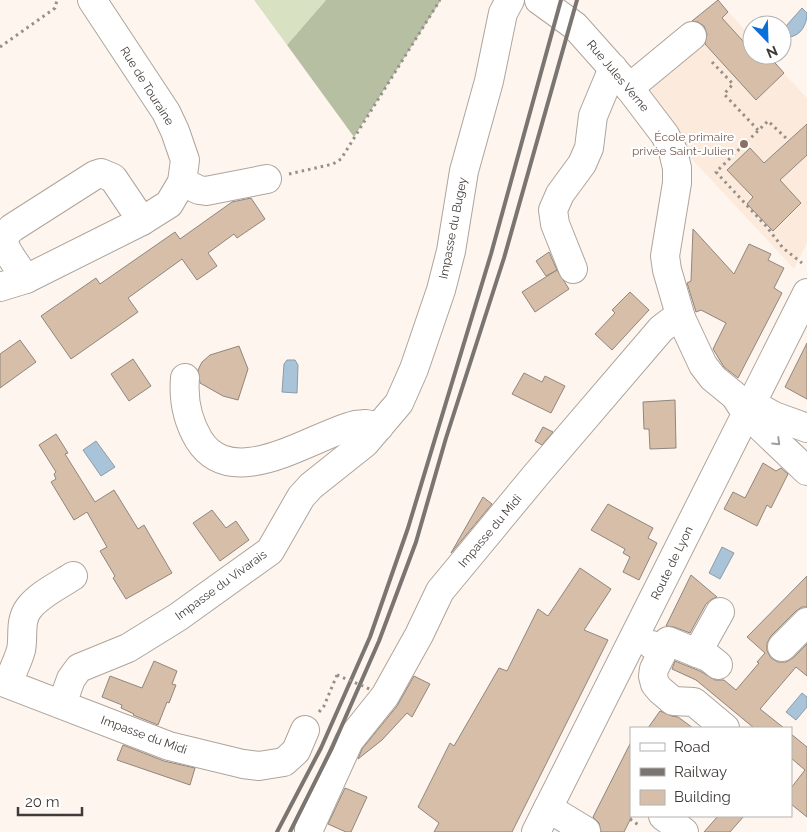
<svg xmlns="http://www.w3.org/2000/svg" width="807" height="832" font-family="Raleway,sans-serif">
<style>
.built{fill:#fcebdc}
.green{fill:#d8e2c3}
.forest{fill:#b7bfa2}
.water{fill:#a9c4d9;stroke:#8a9ba9}
.building{fill:#d7bea8;stroke:#8f867d}
.lines{fill:none;stroke-linecap:round;stroke-linejoin:round}
.minor-casing{stroke:#aea49c;stroke-width:30}
.major-casing{stroke:#aea49c;stroke-width:30}
.path{stroke:#96908b;stroke-width:3;stroke-dasharray:2.5 4;stroke-linecap:butt}
.minor{stroke:#fff;stroke-width:28}
.major{stroke:#fff;stroke-width:28}
.rail{stroke:#7b7571;stroke-width:4}
.path-bridge{stroke:#96908b;stroke-width:3;stroke-dasharray:2.5 4;stroke-linecap:butt}
.oneway{stroke:#a09d9c}
.education-dot{fill:#8d6e63;stroke:#fff;stroke-width:2}
.labels{text-anchor:middle;dominant-baseline:central;stroke-width:4;stroke-linejoin:round;paint-order:stroke}
.street-label{font-size:12px;fill:#403b38;stroke:#fff}
.education-label{font-size:12px;fill:#785e54;stroke:#fff;text-anchor:end}
</style>
<rect width="100%" height="100%" fill="#fef6ee"/>
<path class="built" d="M718,0L752,38V55H767L807,98V243L794,269L689,156L674,132L630,72Z"/>
<path class="green" d="M254,0H326L287,45Z"/>
<path class="forest" d="M326,0H441L354,137L287,45Z"/>
<g class="water">
<path d="M802,8L807,13C807,24 801,36 789,37L786,34V26Z"/>
<path d="M287,360H295L298,365L297,393L282,392L284,364Z"/>
<path d="M96,441L115,467L101,476L83,450Z"/>
<path d="M722,547L734,553L720,579L709,573Z"/>
<path d="M802,693L807,697V707L796,720L786,712Z"/>
</g>
<g class="building">
<path d="M718,0L728,12L722,18L752,51V55H768L784,73L756,100L705,44L707,34L704,26L698,22L692,21Z"/>
<path d="M807,124V155L780,180L801,203L773,231L747,204L753,197L727,170L750,148L764,163Z"/>
<path d="M251,198L265,219L237,238L234,234L208,253L217,266L197,280L182,259L128,298L138,312L71,359L41,316L96,278L100,284L175,232L180,239L232,202Z"/>
<path d="M693,229L734,274L749,244L771,254L768,260L784,268L774,288L782,293L738,378L724,367L713,349L726,323L701,310L696,312L687,283L691,281Z"/>
<path d="M549,252L557,270L546,276L536,261Z"/>
<path d="M557,270L569,289L535,312L522,292Z"/>
<path d="M630,292L649,310L612,350L595,334L615,313L612,310Z"/>
<path d="M20,340L36,362L0,388V354Z"/>
<path d="M807,343V399L785,387Z"/>
<path d="M239,346L248,369L238,400L223,396L200,383L198,370L202,362L210,355Z"/>
<path d="M133,359L151,386L129,401L111,374Z"/>
<path d="M524,373L542,382L545,376L565,386L551,413L512,394Z"/>
<path d="M675,400L676,448L650,449L649,429H644L643,402Z"/>
<path d="M543,427L553,432L542,445L535,441Z"/>
<path d="M56,434L68,453L65,454L95,502L114,490L138,529L144,525L172,573L126,599L113,578L115,576L100,551L107,547L87,512L74,520L51,482L56,479L54,474L56,472L39,445Z"/>
<path d="M763,463L776,471L781,468L788,474L771,508L767,505L757,526L724,509L733,492L745,498Z"/>
<path d="M483,497L492,504L451,553Z"/>
<path d="M608,504L653,528L648,538L657,543L639,580L623,572L630,557L623,553L625,549L591,530Z"/>
<path d="M212,510L226,528L236,521L249,540L220,561L193,523Z"/>
<path d="M580,568L611,589L584,630L608,640L512,832H434L439,823L418,807L450,743L454,746L499,668L507,671L538,609L548,616Z"/>
<path d="M691,575L717,597L712,599L706,604L690,633L674,627L666,626Z"/>
<path d="M807,576V607H802L796,611L771,636L767,643V651L771,658L778,662H786L793,658L807,644V676L796,667L760,709L784,728H754L696,680L672,669L675,661L700,671L715,680H724L736,690L759,663L757,662L765,653L747,637Z"/>
<path d="M154,661L177,671L172,684L176,685L169,703L167,702L158,725L133,715L134,714L121,708L122,705L102,697L110,676L142,688Z"/>
<path d="M414,676L430,684L412,717L407,713L382,740L358,759L362,749L397,706Z"/>
<path d="M660,711L672,716L678,717L693,728H648Z"/>
<path d="M791,734L807,747V817L791,804V788L805,770L791,758Z"/>
<path d="M631,742V818L624,832H601L599,823L593,817Z"/>
<path d="M123,745L164,761L195,768L190,785L117,760Z"/>
<path d="M345,788L367,797L351,832H346L328,824Z"/>
<path d="M718,816H744L730,832H704Z"/>
</g>
<g class="lines">
<g class="minor-casing">
<g id="minor">
<path d="M539,0L575,26L624,81L665,135L673,151L677,168V183L665,256L667,270L681,318L703,365L713,378L735,396L746,413L807,471"/>
<path d="M629,88L692,36"/>
<path d="M182,182L199,190L206,191L267,179"/>
<path d="M573,269L555,224L553,210L560,194L582,164L589,148L593,116L613,68"/>
<path d="M26,279C20,269 3,249 4,238C5,234 9,231 12,228L95,175L101,173L113,178L142,221"/>
<path d="M0,287L26,279L142,221L169,204L182,182L185,160L175,131L166,112L92,0"/>
<path d="M185,378C183,401 187,420 199,440C233,494 313,435 355,425L366,424L379,427"/>
<path d="M751,403L774,416L807,428"/>
<path d="M652,645L663,651L668,641L697,653L720,612"/>
<path d="M782,647L807,622"/>
<path d="M663,651L654,669L653,676L655,684L660,690L673,701L694,702L725,728"/>
<path d="M697,653L708,657L718,665"/>
<path d="M0,681L169,746L243,764L259,766L284,762L296,751L305,730"/>
<path d="M8,683C12,672 18,661 21,650C24,636 19,621 29,608C40,594 58,586 73,576"/>
<path d="M62,704L71,679L79,668L128,648L178,617L270,551L301,497L311,486L365,443L399,403L414,369L441,290L451,251L464,171L489,81L503,13L510,0"/>
<path d="M548,808L586,831"/>
<path d="M663,816L684,832"/>
<path d="M309,832V829L349,741L385,696L419,635L440,591L536,475L661,329L670,322L681,318"/>
</g>
</g>
<g class="major-casing">
<path id="major" d="M536,832L807,293"/>
</g>
<g class="path">
<path d="M0,47L51,11L55,8L57,0"/>
<path d="M712,62L733,84L724,94L758,130"/>
<path d="M786,138L768,121L716,172L766,226L783,248L802,263"/>
<path d="M289,174L333,164L341,159L440,0"/>
<path d="M319,712L324,706L337,675"/>
<path d="M630,819L640,826"/>
</g>
<use href="#minor" class="minor"/>
<use href="#major" class="major"/>
<g class="rail">
<path d="M277,832L321,748L370,637L408,528L491,254L561,0"/>
<path d="M290,832L332,748L379,641L416,542L446,438L504,258L577,0"/>
</g>
<path class="path-bridge" d="M337,675L372,690"/>
</g>
<defs><path id="oneway-chevron" d="M-2-3.5L2.5 0L-2 3.5" fill="none" stroke-width="1.6" stroke-linecap="round" stroke-linejoin="round" transform="scale(1.25)"/></defs>
<use class="oneway" href="#oneway-chevron" transform="translate(777 442) rotate(44)"/>
<circle class="education-dot" cx="744" cy="144" r="5"/>
<g class="labels">
<g class="street-label">
<text transform="translate(618 76) rotate(50)">Rue Jules Verne</text>
<text transform="translate(147 86) rotate(58)">Rue de Touraine</text>
<text transform="translate(453 228) rotate(-79)">Impasse du Bugey</text>
<text transform="translate(490 531) rotate(-50)">Impasse du Midi</text>
<text transform="translate(672 563) rotate(-64)">Route de Lyon</text>
<text transform="translate(221 585) rotate(-36)">Impasse du Vivarais</text>
<text transform="translate(144 735) rotate(20)">Impasse du Midi</text>
</g>
<g class="education-label">
<text x="734" y="137">École primaire<tspan x="734" dy="14">privée Saint-Julien</tspan></text>
</g>
</g>
<rect x="630" y="727" width="162" height="90" fill="#ffffff" stroke="#b3b1af"/>
<rect x="640" y="743" width="25" height="8" fill="#ffffff" stroke="#b3b1af"/>
<text x="674" y="752" font-size="15" fill="#403b38">Road</text>
<rect x="640" y="768" width="25" height="8" fill="#7b7571" stroke="#b3b1af"/>
<text x="674" y="777" font-size="15" fill="#403b38">Railway</text>
<rect x="640" y="790" width="25" height="15" fill="#d7bea8" stroke="#b3b1af"/>
<text x="674" y="802" font-size="15" fill="#403b38">Building</text>
<g transform="translate(767 40) rotate(157)"><circle r="24" fill="#ffffff" stroke="#b3b1af"/>
<path d="M0-4L9 19L0 12L-9 19Z" fill="#0a6fd7"/>
<text y="-8" font-size="14" font-weight="bold" text-anchor="middle" fill="#403b38">N</text>
</g>
<path d="M18 807v8h64v-8" fill="none" stroke="#403b38" stroke-width="2.5"/>
<text x="25" y="807" font-size="15" fill="#403b38" stroke="#ffffff" stroke-width="4" paint-order="stroke">20 m</text>
</svg>
